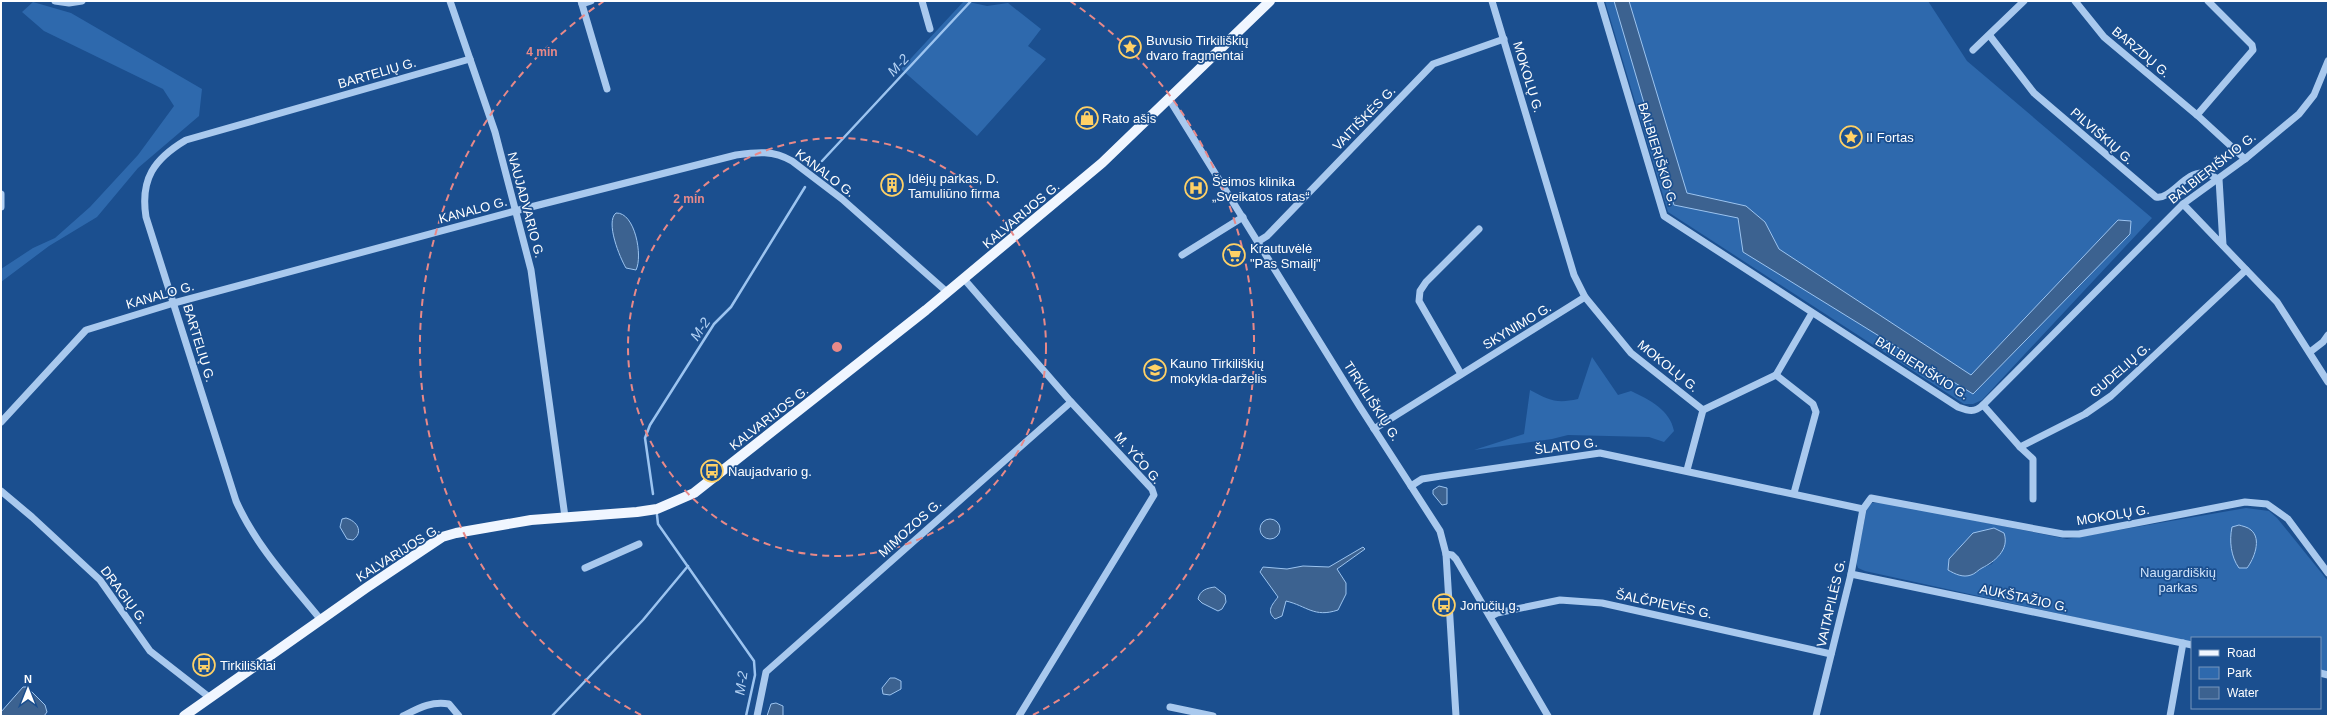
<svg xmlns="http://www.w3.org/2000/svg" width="2329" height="717" font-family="Arial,sans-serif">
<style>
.green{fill:#2e69ad;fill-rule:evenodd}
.water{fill:#3c6290;stroke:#9cc4f0}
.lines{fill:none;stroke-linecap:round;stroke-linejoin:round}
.stream{stroke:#9cc4f0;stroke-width:2.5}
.minor{stroke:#a9c9ee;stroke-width:7}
.major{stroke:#f0f6ff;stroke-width:10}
.ring{fill:none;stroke:#e88989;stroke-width:2;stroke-dasharray:7 5}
.labels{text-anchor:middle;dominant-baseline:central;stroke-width:3.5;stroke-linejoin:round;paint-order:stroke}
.poi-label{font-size:13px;fill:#fff;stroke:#1b4f8f;text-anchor:start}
.street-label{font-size:13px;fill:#fff;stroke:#1b4f8f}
.park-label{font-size:13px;fill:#cfe3fa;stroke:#1b4f8f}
.water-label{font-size:14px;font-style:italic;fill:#b5d3f5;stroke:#1b4f8f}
.centre{fill:#e88989;stroke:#1b4f8f;stroke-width:2}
.ring-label{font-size:12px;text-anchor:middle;font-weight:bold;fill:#e88989;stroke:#1b4f8f;stroke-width:3.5;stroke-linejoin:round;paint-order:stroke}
</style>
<rect width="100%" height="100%" fill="#1b4f8f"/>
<g class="green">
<path d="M964,1L987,6L1008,3L1041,29L1028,46L1046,59L977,136L901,69Z"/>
<path d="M1605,1H1928L1967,61L2152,218L1982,400L1973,404H1964L1668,212Z"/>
<path d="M33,2L71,13L202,89L199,116L138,168L97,217L49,246L1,282V269L33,248L55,238L90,207L138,155L174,106L163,89L44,31L22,12Z"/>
<path d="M1592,357L1618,395L1631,391C1650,400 1670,410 1674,431L1664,442L1649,437L1568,435L1552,439L1474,450L1524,434L1530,390C1549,400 1556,404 1578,399Z"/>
<path d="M1883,502L2067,539L2246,508L2269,511L2277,518L2328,581V673L2320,671V638H2192V643L1865,571L1858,568L1856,562L1867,508L1872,503ZM1994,528L2004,533L2006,539L1992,564L1980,569L1972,575H1957L1954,552ZM2254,535L2257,545L2252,561L2232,549L2231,543Z"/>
</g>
<g class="water">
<path d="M1614,1H1629L1687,193L1746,206L1765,222L1779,249L1971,375L2118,220L2131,221L2130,234L1973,394L1743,252L1738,218L1674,205Z"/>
<path d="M616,213C635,212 643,256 636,270L626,268C620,258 605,222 616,213Z"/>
<path d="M1439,486L1447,488V504L1442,505L1433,494V490Z"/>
<path d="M346,518C357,521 364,532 353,540L347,539L340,527L342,519Z"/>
<circle cx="1270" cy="529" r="10"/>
<path d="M2239,525C2242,526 2248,527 2251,530C2262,539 2254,559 2247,568H2239C2231,557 2229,541 2232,527Z"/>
<path d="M1994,528L2004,533C2010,550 1994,562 1982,568C1978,570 1975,574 1971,575C1963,578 1955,574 1948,570L1949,559L1973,533Z"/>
<path d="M1363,547L1365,549L1337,569L1346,583V594L1338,610C1314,618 1307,606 1286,601L1282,616L1275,619C1266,611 1272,605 1278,597L1260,572L1263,567L1287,569L1303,566L1329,567Z"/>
<path d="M1215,587L1225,595L1226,602L1222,609L1218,611L1202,603L1198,599C1200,590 1207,588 1215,587Z"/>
<path d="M890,678H895L901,681V689L890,695L883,694L882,688Z"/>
<path d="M23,687H27L45,705L47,712L44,716H1V712Z"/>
<path d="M776,703L783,706V716H767L771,704Z"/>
</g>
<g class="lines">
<g class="stream">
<path d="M822,161L971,1"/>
<path d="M653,494L645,438L650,425L714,324L731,307L805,187"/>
<path d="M657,515L658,524L754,661L755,675L746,716"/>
<path d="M552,716L643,620L688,566"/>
</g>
<g class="minor">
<path d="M55,1L69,3L82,1"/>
<path d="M450,1L495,132L531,270L565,517"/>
<path d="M581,1L607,89"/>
<path d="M922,1L930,29"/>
<path d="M1492,1L1574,275L1585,297L1631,353L1703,410L1776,375L1813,404L1816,412L1794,493"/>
<path d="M1600,1L1664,216L1958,407C1969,411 1974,413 1983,405L2183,204L2245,159L2299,114L2314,95L2328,61"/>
<path d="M2075,1L2104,37L2197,115L2245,159"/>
<path d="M582,4L591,1"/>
<path d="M1990,36L2034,93L2156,197C2171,200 2185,171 2204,173C2209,173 2215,178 2219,179L2223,245"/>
<path d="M1973,50L2024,1"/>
<path d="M1169,99L1360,407L1440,531L1446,554L1456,716"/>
<path d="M2197,115L2253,50L2252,45L2208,1"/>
<path d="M1,194V207"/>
<path d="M2183,204L2277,302L2328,382"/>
<path d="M1259,241L1267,236L1433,64L1504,39"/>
<path d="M1182,255L1243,217"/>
<path d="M964,279L1071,402L1152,489L1154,495L1019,716"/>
<path d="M2310,352L2323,342L2328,335"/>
<path d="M1461,374L1419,301L1420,291L1426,282L1479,229"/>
<path d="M1776,375L1812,313"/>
<path d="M1983,405L2020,447L2085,414L2111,396L2246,270"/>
<path d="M1,422L86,330L174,303L515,211L736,155C757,152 773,150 792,161L842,199L947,292"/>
<path d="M1374,429L1585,297"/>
<path d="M2020,447L2033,459V499"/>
<path d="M1687,470L1703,410"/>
<path d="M1411,486L1422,479L1441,476L1600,453L1863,509"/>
<path d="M1,491L32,517L100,580L150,651L209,697"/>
<path d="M1446,554L1452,555L1456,559L1548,716"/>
<path d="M585,568L639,544"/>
<path d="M1851,574L2192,645"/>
<path d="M1491,616L1497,613L1560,600L1602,603L1831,654"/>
<path d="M321,620C290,582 256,546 236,501L146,217C140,179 154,159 186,140L470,59"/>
<path d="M2320,673L2328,675"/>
<path d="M1170,707L1213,716"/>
<path d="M403,716C419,708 431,701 449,704L459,716"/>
<path d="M757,716L766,672L1071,402"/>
<path d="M1816,716L1851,574L1863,509L1871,498L2063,534H2079L2245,502L2267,504L2288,519L2328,573"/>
<path d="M2170,716L2183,643"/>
</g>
<path class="major" d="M184,716L366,588L442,537L456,533L531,520L637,512L657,509L694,493L926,310L1102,163L1270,1"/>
</g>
<g class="ring">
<circle cx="837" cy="347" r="209"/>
<path d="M641 715A417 417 0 0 1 604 1M1070 1A417 417 0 0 1 1033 715"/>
</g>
<defs>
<g id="sight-ring" transform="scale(1.15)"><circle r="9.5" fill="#1b4f8f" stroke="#ffd166" stroke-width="1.5"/><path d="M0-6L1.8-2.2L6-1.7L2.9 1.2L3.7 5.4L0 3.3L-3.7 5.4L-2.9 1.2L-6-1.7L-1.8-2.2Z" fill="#ffd166"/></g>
<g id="shop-ring" transform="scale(1.15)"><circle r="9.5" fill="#1b4f8f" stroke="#ffd166" stroke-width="1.5"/><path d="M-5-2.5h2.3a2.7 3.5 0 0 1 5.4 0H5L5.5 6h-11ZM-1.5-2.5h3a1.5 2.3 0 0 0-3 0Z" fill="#ffd166"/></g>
<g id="building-ring" transform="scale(1.15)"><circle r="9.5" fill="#1b4f8f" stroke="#ffd166" stroke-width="1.5"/><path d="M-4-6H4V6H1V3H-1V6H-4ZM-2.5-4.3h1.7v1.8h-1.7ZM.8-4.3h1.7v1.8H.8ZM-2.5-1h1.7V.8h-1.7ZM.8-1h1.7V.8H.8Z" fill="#ffd166"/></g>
<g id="hospital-ring" transform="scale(1.15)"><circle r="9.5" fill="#1b4f8f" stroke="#ffd166" stroke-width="1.5"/><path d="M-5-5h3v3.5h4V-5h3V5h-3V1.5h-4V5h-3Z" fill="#ffd166"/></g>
<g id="supermarket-ring" transform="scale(1.15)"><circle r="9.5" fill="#1b4f8f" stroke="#ffd166" stroke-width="1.5"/><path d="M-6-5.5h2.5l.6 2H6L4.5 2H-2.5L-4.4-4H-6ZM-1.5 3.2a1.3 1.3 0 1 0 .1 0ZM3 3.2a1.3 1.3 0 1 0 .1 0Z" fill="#ffd166"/></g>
<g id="school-ring" transform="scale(1.15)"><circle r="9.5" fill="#1b4f8f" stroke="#ffd166" stroke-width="1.5"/><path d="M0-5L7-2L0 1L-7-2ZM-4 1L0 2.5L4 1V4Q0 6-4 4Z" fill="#ffd166"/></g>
<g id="bus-ring" transform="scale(1.15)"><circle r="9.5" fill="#1b4f8f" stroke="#ffd166" stroke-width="1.5"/><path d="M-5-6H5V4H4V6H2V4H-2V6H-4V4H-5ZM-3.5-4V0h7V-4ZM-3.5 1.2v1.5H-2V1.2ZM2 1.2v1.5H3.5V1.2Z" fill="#ffd166"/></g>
</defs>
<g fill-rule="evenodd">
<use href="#sight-ring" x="1130" y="47"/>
<use href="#shop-ring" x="1087" y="118"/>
<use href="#sight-ring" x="1851" y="137"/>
<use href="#building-ring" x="892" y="185"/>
<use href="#hospital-ring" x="1196" y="188"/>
<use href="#supermarket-ring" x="1234" y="255"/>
<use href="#school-ring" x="1155" y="370"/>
<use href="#bus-ring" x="712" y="471"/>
<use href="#bus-ring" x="1444" y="605"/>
<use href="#bus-ring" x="204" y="665"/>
</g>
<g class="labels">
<g class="poi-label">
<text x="1146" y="40">Buvusio Tirkiliškių<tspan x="1146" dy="15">dvaro fragmentai</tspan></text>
<text x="1102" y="118">Rato ašis</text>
<text x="1866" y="137">II Fortas</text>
<text x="908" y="178">Idėjų parkas, D.<tspan x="908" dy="15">Tamuliūno firma</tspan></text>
<text x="1212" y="181">Šeimos klinika<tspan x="1212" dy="15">„Sveikatos ratas“</tspan></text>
<text x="1250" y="248">Krautuvėlė<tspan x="1250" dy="15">"Pas Smailį"</tspan></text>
<text x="1170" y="363">Kauno Tirkiliškių<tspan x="1170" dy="15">mokykla-darželis</tspan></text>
<text x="728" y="471">Naujadvario g.</text>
<text x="1460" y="605">Jonučių g.</text>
<text x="220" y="665">Tirkiliškiai</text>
</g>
<g class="street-label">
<text transform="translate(2141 52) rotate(40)">BARZDŲ G.</text>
<text transform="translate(377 73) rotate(-16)">BARTELIŲ G.</text>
<text transform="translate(1528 77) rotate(73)">MOKOLŲ G.</text>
<text transform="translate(1364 118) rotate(-46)">VAITIŠKĖS G.</text>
<text transform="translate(2102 136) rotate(41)">PILVIŠKIŲ G.</text>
<text transform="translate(1658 154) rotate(73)">BALBIERIŠKIO G.</text>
<text transform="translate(2212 168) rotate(-38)">BALBIERIŠKIO G.</text>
<text transform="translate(825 173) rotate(37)">KANALO G.</text>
<text transform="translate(526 205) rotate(75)">NAUJADVARIO G.</text>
<text transform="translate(473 210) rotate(-15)">KANALO G.</text>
<text transform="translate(1021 215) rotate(-40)">KALVARIJOS G.</text>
<text transform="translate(160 295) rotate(-16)">KANALO G.</text>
<text transform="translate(1517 326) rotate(-31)">SKYNIMO G.</text>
<text transform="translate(199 343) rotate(73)">BARTELIŲ G.</text>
<text transform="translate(1668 366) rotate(39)">MOKOLŲ G.</text>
<text transform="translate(1922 368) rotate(32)">BALBIERIŠKIO G.</text>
<text transform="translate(2120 370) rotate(-41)">GUDELIŲ G.</text>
<text transform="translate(1372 401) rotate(57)">TIRKILIŠKIŲ G.</text>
<text transform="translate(769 418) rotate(-38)">KALVARIJOS G.</text>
<text transform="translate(1566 446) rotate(-7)">ŠLAITO G.</text>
<text transform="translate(1138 458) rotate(49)">M. YČO G.</text>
<text transform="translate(2113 515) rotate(-9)">MOKOLŲ G.</text>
<text transform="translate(910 528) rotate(-42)">MIMOZOS G.</text>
<text transform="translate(398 553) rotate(-32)">KALVARIJOS G.</text>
<text transform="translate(124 595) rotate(53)">DRAGIŲ G.</text>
<text transform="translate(2024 598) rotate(12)">AUKŠTAŽIO G.</text>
<text transform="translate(1831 603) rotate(-77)">VAITAPILĖS G.</text>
<text transform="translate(1664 604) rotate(12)">ŠALČPIEVĖS G.</text>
</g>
<g class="park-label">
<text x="2178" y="572">Naugardiškių<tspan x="2178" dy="15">parkas</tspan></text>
</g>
<g class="water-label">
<text transform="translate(898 65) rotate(-47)">M-2</text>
<text transform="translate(700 329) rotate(-56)">M-2</text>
<text transform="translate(741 683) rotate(-82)">M-2</text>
</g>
</g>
<circle cx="837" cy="347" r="6" class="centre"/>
<g class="ring-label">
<text x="542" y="56">4 min</text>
<text x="689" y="203">2 min</text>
</g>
<rect width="2329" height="717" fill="none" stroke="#ffffff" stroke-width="4"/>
<rect x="2191" y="637" width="130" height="72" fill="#1b4f8f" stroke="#7695bc"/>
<rect x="2199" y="650" width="20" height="6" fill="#f0f6ff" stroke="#7695bc"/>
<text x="2227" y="657" font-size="12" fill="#ffffff">Road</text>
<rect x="2199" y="667" width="20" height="12" fill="#2e69ad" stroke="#7695bc"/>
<text x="2227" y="677" font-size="12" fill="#ffffff">Park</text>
<rect x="2199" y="687" width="20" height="12" fill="#3c6290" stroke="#7695bc"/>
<text x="2227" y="697" font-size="12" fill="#ffffff">Water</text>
<g transform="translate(28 689)" stroke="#1b4f8f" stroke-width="3" paint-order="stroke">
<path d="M0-3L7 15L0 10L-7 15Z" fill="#ffffff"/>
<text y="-6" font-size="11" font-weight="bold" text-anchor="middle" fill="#ffffff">N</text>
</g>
</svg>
